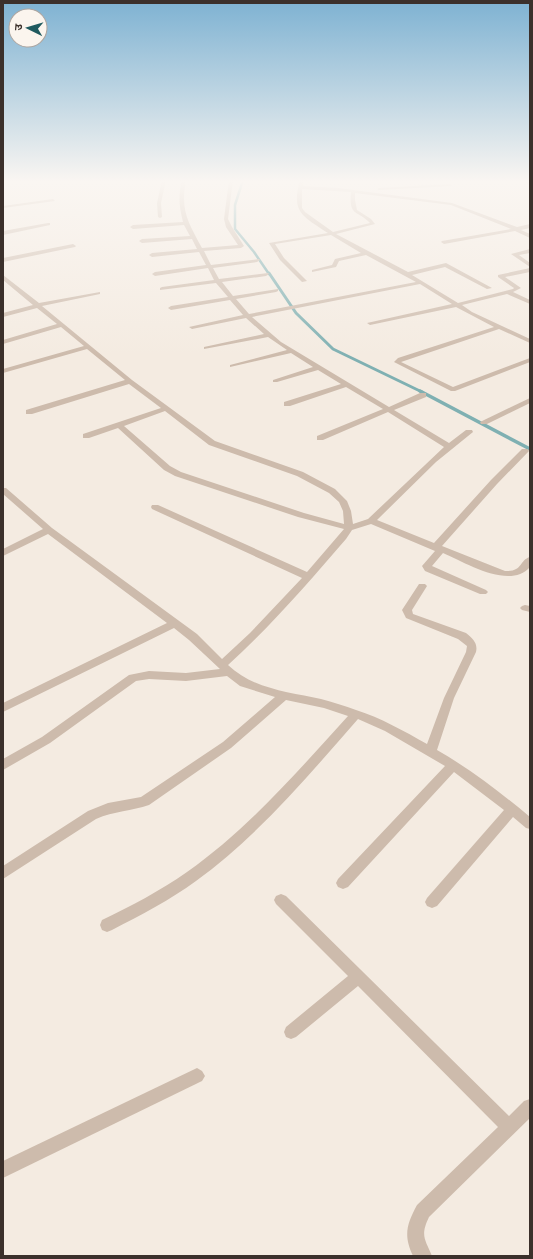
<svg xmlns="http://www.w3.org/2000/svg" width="533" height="1259" font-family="'Sofia Sans Condensed','Noto Sans Devanagari',sans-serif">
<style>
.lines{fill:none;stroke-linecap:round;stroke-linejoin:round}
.stream-far2{stroke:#7fb0b2;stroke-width:2.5}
.stream-far1{stroke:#7fb0b2;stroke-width:3}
.stream{stroke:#7fb0b2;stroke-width:3.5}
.minor{fill:#cdbbac;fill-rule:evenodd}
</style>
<rect width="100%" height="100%" fill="#f4ebe1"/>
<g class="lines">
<path class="stream-far2" d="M243,180L235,205V229L254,252L269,274"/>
<path class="stream-far1" d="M269,273L296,313L333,349L422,392"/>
<path class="stream" d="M420,391L530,449"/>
<g class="minor">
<path d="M162,180H166L161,203L162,217L160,218L158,217L157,203Z"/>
<path d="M182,180H186C180,210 188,222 202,248L238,245L226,227L224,219L229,180H233L228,219L232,227L244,246L241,248L204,251L211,265L259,259L260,260L257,262L213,268L219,279L268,273L269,274L266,276L222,282L233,296L278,289V291L276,292L236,299L249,314L416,282L366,255L339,261L336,267L312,272V270L332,265L335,259L361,253L331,235L275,244L284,258L307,281L302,282L280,260L269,243L328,233C302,216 291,212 300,180H304L303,186L338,188L452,203L517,227L530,224V228L521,230L530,234V238L515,231L444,244L441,242L442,241L511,229L451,205L355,193V200L357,210L371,219L375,224L336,234L408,272L446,263L492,288L487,289L445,267L412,275L458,303L513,289L514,288L498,277V275L530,268V272L505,277L521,288L513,292L530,300V304L507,294L462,305L472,312L530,339V343L499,329L401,362L453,387L530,358V362L455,391H451L394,362L398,358L494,327L456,307L370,325L367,323L452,304L420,284L252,317L281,342L389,407L420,393H426V397L394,410L449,443L466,430H472L473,432L436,462L377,520L434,543L491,480L522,449H528L529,451L497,484L442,546L505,571C523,572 519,560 530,557V567C510,590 466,563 443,553L432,566L486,590L488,592L486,594H480L425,571L422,566L435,551L371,524L352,530L346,539C308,583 271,626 228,665C253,689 289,692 321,699C333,702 345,706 356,710C381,718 404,731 427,744L444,698L466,652L467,646L458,639L406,618L402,610L419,584H425L427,586L412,610L413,614L466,633C473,639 478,643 476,652L454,698L437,750C470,769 500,792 530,817V829L526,828L513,817L437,906L432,908L427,906L425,902L427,898L504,810L454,772L348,887L343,889L338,887L336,883L338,879L445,766L385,731L358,719C308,776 258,836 196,881C170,900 141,915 112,930L107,932L102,930L100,925L102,920C131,906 160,891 187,872C248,829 298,771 348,716L324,708L286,700L231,748L149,805C132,811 114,811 96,819L3,879V866L88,811L108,803L141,797L223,742L275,697L240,686L227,676L186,681L149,679L136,681L50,743L3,770V759L42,737L129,675L149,671L186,673L220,669L189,640L174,628L3,712V703L167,623L48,534L3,556V549L43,529L3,494V488H6L52,528L197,634L222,659L250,633L302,578L152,509L151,507L152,505H158L307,572L344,529L298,517L175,476L164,470L118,428L89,438H83V434L161,408L129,384L32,414H26V410L125,380L87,349L3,373V369L84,346L61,327L3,344V340L57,324L37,308L3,317V313L33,305L3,280V275L39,303L100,292V294L42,306L132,380L215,441L303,472L335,489L347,501L351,511L353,524L368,519L444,447L388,412L323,440H317V436L383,409L346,387L290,406H284V402L341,384L318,370L277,382H273V380L313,367L291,353L230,367V365L287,350L268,337L204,349V347L264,334L246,318L192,329L189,327L243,315L230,300L171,310L168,308L171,306L228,297L216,283L160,290V288L162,287L214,280L208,268L155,276L152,274L155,272L206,265L199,252L152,257L149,255L152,253L197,249L192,239L142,243L139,241L142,239L190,236L184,225L133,229L130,227L133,225L183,222C179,206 178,196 182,180ZM302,189L351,192C349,217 356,209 370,223L333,232L305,212L302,208ZM165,411L209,445L297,476L329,493L339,502L343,511L344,524L304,513L181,472L170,466L124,426Z"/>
<path d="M522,180H527L530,182V185Z"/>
<path d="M450,184L452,186L379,190L377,189L379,188Z"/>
<path d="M53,199L55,201L3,208V206Z"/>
<path d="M48,223H50V225L3,235V231Z"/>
<path d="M73,244L76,246L75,247L3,262V258Z"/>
<path d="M530,249V253L519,255L530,263V267L511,254Z"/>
<path d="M530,398V403L487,424H481L480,422Z"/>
<path d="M525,605L530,606V612L522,610L520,608L522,606Z"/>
<path d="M281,894L286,896L509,1116L524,1101L530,1099V1118L429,1217C420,1236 425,1239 432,1256H413C403,1235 407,1224 417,1205L498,1127L358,986L296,1037L291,1039L286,1037L284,1032L286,1027L348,976L276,904L274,900L276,896Z"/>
<path d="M197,1068L202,1071L205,1076L202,1081L3,1178V1161Z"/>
</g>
</g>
<linearGradient id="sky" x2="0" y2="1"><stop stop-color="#7eb2d2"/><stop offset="0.51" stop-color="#faf6f2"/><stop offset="1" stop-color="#faf6f2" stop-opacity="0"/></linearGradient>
<rect width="533" height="356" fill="url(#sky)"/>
<rect width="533" height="1259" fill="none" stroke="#3b302b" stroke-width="8"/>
<g transform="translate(28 28) rotate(275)"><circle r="19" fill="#fbf5ee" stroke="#aea6a0"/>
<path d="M0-3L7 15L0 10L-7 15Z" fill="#1f5a5e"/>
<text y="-6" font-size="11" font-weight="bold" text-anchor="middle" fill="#3b302b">उ</text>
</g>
</svg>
